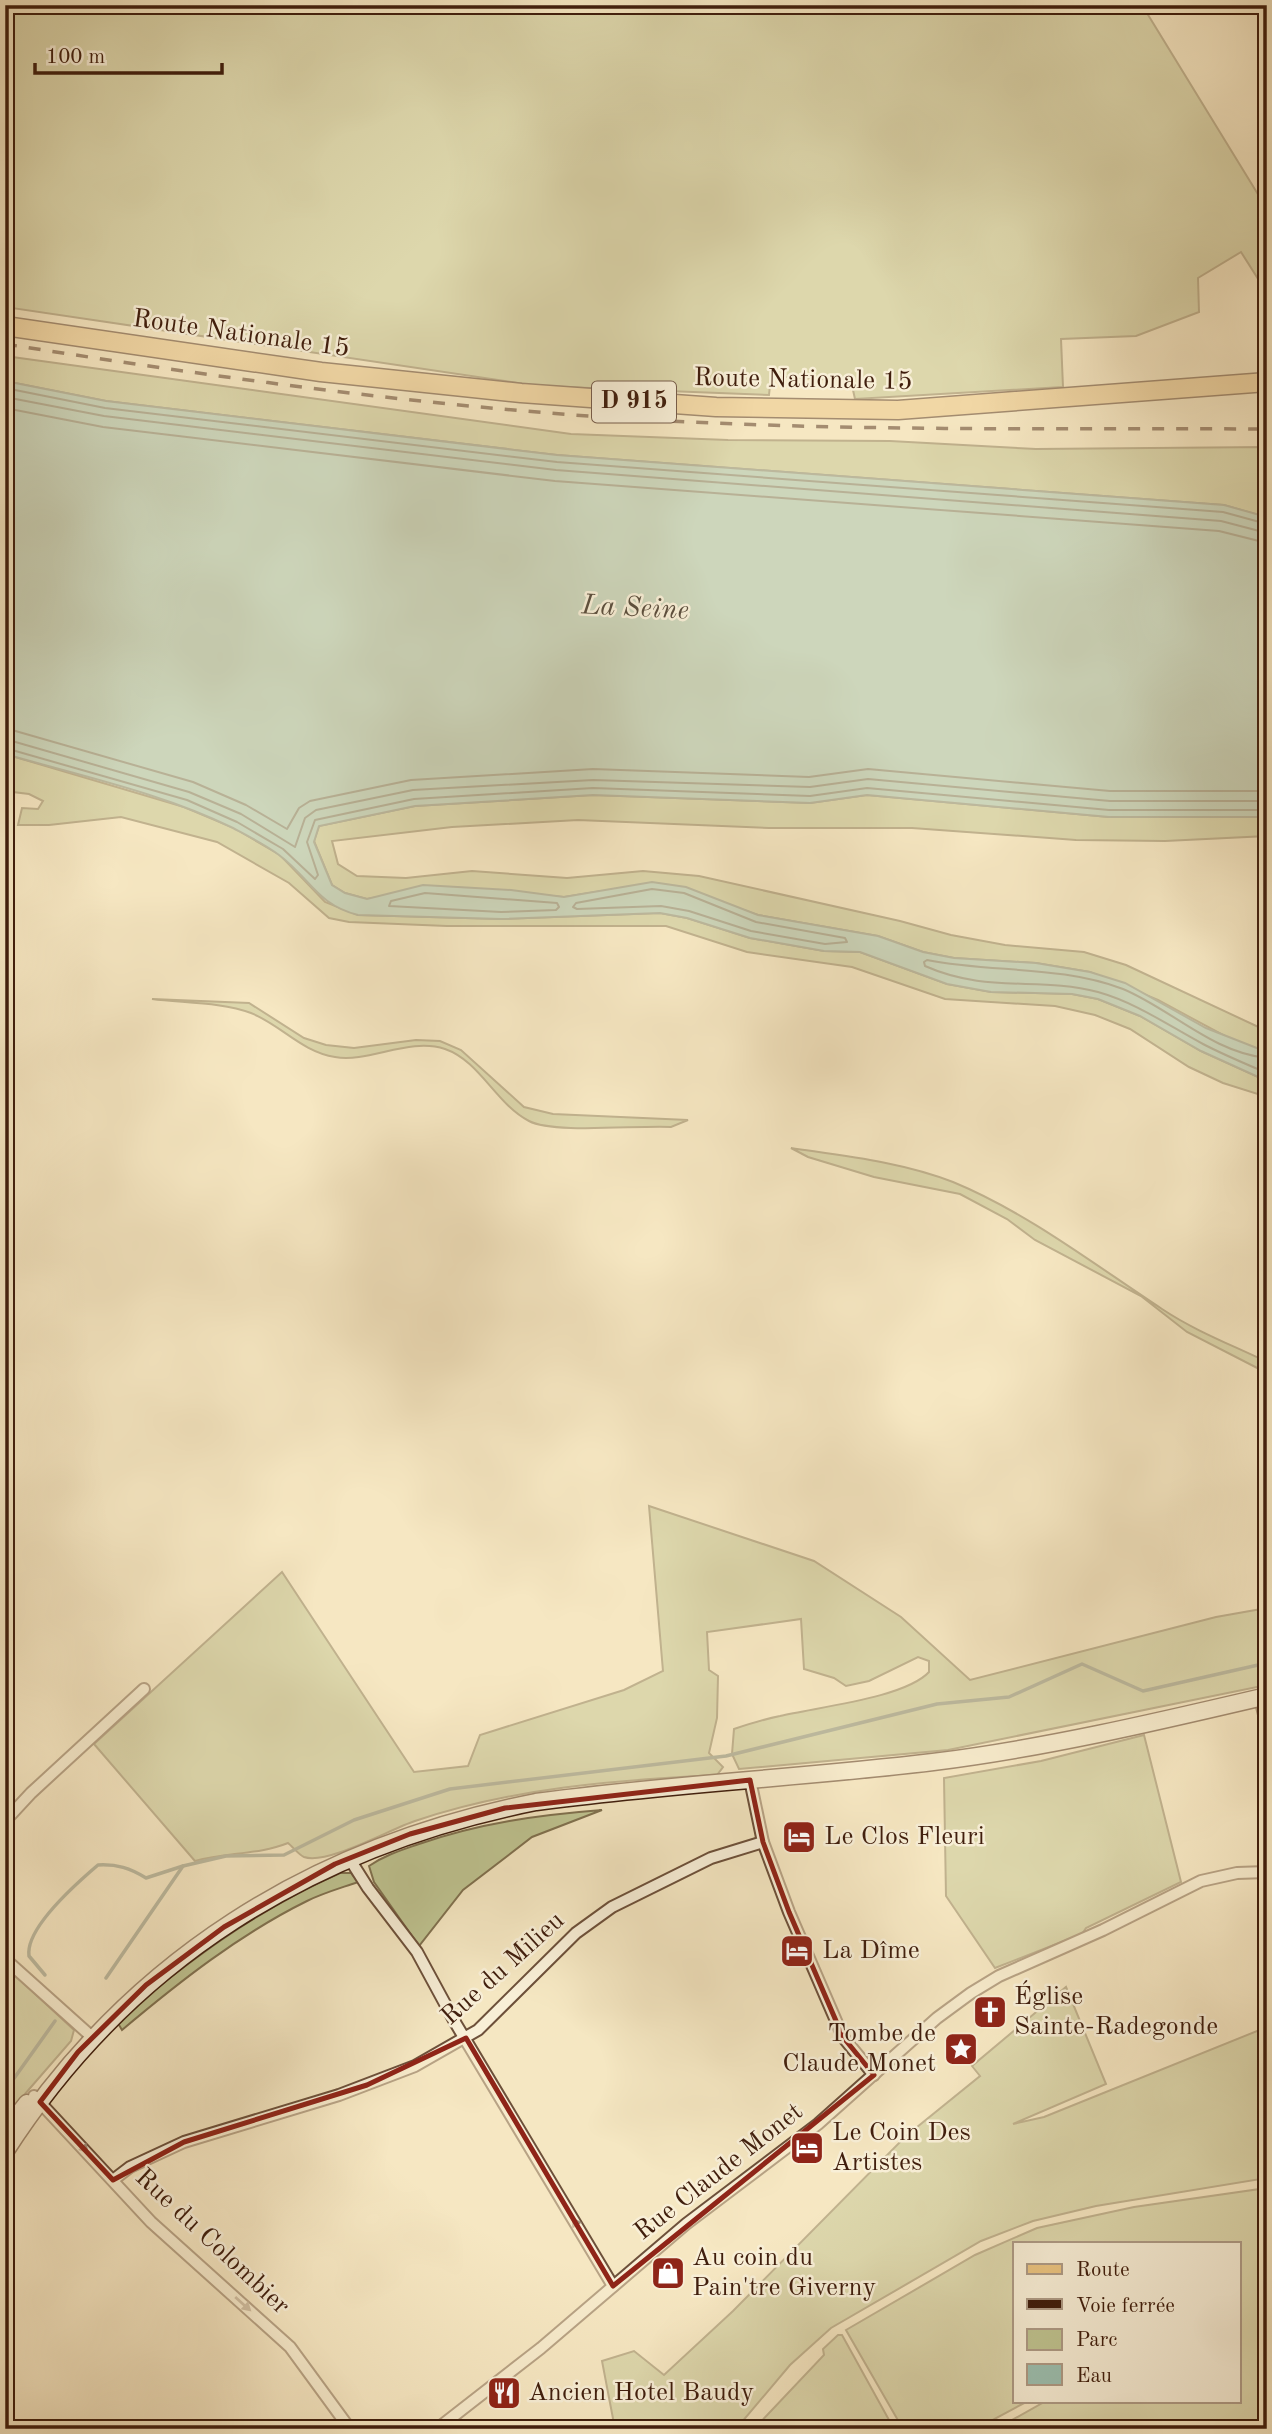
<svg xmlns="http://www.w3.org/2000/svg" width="1272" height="2434" font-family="'Old Standard TT',serif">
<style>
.green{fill:#bfc491;stroke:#80714f;stroke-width:2}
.water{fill:#9cc0b1;stroke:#777f6f;stroke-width:2}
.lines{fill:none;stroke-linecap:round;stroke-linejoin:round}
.shore{stroke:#6e6f5f;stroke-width:2}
.stream{stroke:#777f6f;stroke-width:3.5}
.minor-casing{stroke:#6d503a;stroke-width:14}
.secondary-casing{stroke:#401e0d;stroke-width:19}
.primary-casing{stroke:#401e0d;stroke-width:21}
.minor{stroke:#f8efd7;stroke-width:10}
.secondary{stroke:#f8efd7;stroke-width:16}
.primary{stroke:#eac481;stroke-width:18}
.rail{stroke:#401e0d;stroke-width:3.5;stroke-dasharray:12 12;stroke-linecap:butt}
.oneway{fill:#a5917c}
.marked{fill:none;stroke:#8f2418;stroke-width:5;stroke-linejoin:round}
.labels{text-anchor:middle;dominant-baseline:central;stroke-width:5;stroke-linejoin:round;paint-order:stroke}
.shield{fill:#f8efd7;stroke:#775d4a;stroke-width:2}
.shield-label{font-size:24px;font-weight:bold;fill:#401e0d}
.street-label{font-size:26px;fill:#401e0d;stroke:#f8efd7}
.poi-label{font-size:26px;fill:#401e0d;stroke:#f8efd7;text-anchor:start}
.water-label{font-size:28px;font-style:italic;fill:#5c4f3e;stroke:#f8efd7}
</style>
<rect width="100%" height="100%" fill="#f5e7c2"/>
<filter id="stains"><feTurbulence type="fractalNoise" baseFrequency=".00286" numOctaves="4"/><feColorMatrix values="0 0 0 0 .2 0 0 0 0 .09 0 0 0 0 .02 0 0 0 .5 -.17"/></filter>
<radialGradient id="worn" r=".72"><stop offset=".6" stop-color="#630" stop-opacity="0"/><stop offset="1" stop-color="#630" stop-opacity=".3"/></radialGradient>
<g class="green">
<path d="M5,5H1142L1267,209V293L1241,252L1198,278L1199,312L1136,336L1061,339L1063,387L855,399L851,381L771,376L769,395L539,386L5,307Z"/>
<path d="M5,356L571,434L728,440L890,441L1036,449L1267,447V498L1262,516L1224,505L557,455L106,401L5,381Z"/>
<path d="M5,754L184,807L234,828L280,855L325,902L358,915L501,919L660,913L687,918L750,938L824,951L860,952L947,984L991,992L1072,994L1098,999L1140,1016L1201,1051L1267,1081V1097L1223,1083L1189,1067L1130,1029L1095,1015L1055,1006L945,999L852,967L747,952L666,926H447L349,922L329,918L289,883L217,842L121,817L49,825H18L22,808L38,809L43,801L29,794L5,791Z"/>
<path d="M593,795L810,803L867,795L1109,817H1267V836L1165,841L1076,840L912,828H769L578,820L452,827L332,841L338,864L357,876L406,878L472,871L567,878L643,871L699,876L900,921L951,935L1005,945L1084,952L1126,965L1267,1031V1052L1236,1042L1158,1000L1090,972L1036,963L954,958L923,952L878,936L758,915L723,903L602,891L564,897L469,889L394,894L367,899L345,893L332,885L314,841L319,826L415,806Z"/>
<path d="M152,999L249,1003L304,1038L326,1045L354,1048L416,1040L440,1041L461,1050L524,1107L553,1114L688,1120L671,1127C639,1125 553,1134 529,1121C496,1104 480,1061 445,1049C409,1037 369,1063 335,1057C302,1052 281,1025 251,1013C222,1002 183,1003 152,999Z"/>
<path d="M791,1148C845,1156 902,1162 953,1182C1028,1213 1095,1265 1162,1309C1195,1331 1232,1345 1267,1362V1373L1187,1332L1141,1296L1035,1240L1007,1219L960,1194L874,1177L808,1157Z"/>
<path d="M649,1506L814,1561L901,1617L970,1680L1216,1617L1267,1608V1685L948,1750L739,1769L732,1754L734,1729C749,1724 765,1719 780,1716C817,1707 905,1698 929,1672V1661L918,1657L869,1681L846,1686L834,1678L804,1669L801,1619L707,1632L709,1670L718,1676L717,1718L709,1753L723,1767L717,1775C616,1780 512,1788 415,1821C390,1829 328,1865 304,1857C299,1855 293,1847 288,1843C258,1855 227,1852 195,1861L94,1744L282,1572L414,1772L468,1766L480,1735L624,1690L663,1671Z"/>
<path d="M1144,1735L1181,1882L1086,1928L1082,1934L995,1968L946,1896L944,1778L1041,1761Z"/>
<path d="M602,1810L532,1837L463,1890L419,1946L374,1882L369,1866C385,1855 402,1850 419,1844C480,1823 538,1815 602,1810Z"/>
<path d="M340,1873H351L358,1882C341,1888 323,1893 307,1901C240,1934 179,1982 122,2030L116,2020C190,1961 252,1912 340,1873Z"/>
<path d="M5,1966L74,2030L71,2041L5,2117Z"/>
<path d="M1066,1987L1106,2084L1013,2124L1044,2117L1267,2027V2178L1096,2206L1033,2221L981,2241L831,2328L790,2365L736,2429H615L602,2361L634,2351L664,2375L733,2311L906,2136L980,2076L972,2066Z"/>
<path d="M1267,2188V2429H996L1046,2401H1239V2243H1015V2401H1028L976,2429H903L846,2330L975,2255L1037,2228L1134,2207Z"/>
<path d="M838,2335H842L894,2429H754L824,2355L823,2349Z"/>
</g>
<path class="water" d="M5,381L106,401L557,455L1224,505L1267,517V817H1109L867,795L810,803L593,795L415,806L319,826L314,842L332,885L345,893L367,899L423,885L511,890L564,897L652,882L686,887L758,915L878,936L923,952L954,958L1036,963L1090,972L1125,983L1206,1028L1267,1052V1081L1201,1051L1140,1016L1098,999L1072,994L991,992L947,984L860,952L824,951L750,938L687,918L660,913L501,919L358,915C317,905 310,878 279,855C266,845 248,836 233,828C162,793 81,776 5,754Z"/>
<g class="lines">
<g class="shore">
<path d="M5,388L105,408L557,462L1223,512L1267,524"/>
<path d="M5,397L104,416L556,470L1221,521L1267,533"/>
<path d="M5,408L103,427L555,481L1219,531L1267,543"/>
<path d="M5,728L193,782L246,805L287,829L299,808L310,801L411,780L593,769L809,777L868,769L1110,791H1267"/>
<path d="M5,739L189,792L241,814L295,847L305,818L316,810L413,790L593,780L810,787L868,779L1110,801H1267"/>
<path d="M5,748L187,800L237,822L283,849L315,879L318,875L307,842L315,820L414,799L593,788L810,796L867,788L1109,810H1267"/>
<path d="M652,889L684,893L756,922L845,938L847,942L825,944L751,931L689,911L661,906L577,909L573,907L576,903Z"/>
<path d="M425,893L557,903L559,907L556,910L501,912L389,906L391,901Z"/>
<path d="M1267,1058C1213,1053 1171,1009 1123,989C1060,965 992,973 927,960L924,962L925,966C988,994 1039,976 1098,992C1137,1003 1169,1026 1203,1044C1224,1055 1246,1064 1267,1073"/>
</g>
<g class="stream">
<path d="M45,1975L29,1956C25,1928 78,1882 98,1865C117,1864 130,1868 146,1878L183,1866"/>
<path d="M106,1978L183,1866L226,1856L284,1855L354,1820L450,1789L726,1756L937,1704L1009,1697L1082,1664L1143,1691L1267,1663"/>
<path d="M5,2091L55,2021"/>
</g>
<g class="minor-casing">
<g id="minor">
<path d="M1260,1698L1267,1727"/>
<path d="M750,1780L763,1842L789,1912L843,2037L874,2075"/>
<path d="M5,1821L31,1793L144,1689"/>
<path d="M349,1858L368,1888L417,1952L456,2024L613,2286"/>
<path d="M5,1959L92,2037"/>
<path d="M34,2096L151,2222L290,2347L350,2429"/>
<path d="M113,2180L130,2167L184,2142L339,2095L415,2066L478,2030L576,1933L612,1907L711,1858L763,1842"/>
<path d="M437,2429L541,2348L686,2224L818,2124L937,2018L971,1993L999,1976L1103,1930L1201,1881L1237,1873L1267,1872"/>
</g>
</g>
<g class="secondary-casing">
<g id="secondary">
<path d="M5,2131L27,2103"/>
<path d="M5,2152C129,1959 313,1846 536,1802C668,1784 801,1778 933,1762C1046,1748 1156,1722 1267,1696"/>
</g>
</g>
<g class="primary-casing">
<path id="primary" d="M5,326L321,372L521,393L716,407L898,410L1267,382"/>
</g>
<use href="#minor" class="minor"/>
<use href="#secondary" class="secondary"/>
<use href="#primary" class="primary"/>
<path class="rail" d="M5,344C208,376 413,405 618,418C834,432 1051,428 1267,429"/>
</g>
<defs><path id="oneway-solid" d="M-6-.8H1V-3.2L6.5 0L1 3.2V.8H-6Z" transform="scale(1.75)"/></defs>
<g class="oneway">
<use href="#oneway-solid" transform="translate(81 2145) rotate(47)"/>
<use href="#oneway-solid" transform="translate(578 2227) rotate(-121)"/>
<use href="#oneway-solid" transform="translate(243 2304) rotate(42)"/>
</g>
<path d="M0 0H1272V2434H0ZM750,1780L763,1842L789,1912L843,2037L874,2075L613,2286L466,2038L367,2085L184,2142L113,2180L40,2102L78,2052L146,1985L224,1927L335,1864L410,1834L505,1808Z" fill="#f5e7c2" fill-opacity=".55" fill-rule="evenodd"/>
<path class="marked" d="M750,1780L763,1842L789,1912L843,2037L874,2075L613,2286L466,2038L367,2085L184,2142L113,2180L40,2102L78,2052L146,1985L224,1927L335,1864L410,1834L505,1808Z"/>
<defs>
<g id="hotel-square" transform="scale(1.75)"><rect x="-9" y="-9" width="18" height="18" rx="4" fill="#8f2418" stroke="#f8efd7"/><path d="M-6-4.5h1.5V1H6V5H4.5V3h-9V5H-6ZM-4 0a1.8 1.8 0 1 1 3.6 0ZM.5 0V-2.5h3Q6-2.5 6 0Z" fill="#fff"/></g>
<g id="church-square" transform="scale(1.75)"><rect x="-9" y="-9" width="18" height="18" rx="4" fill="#8f2418" stroke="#f8efd7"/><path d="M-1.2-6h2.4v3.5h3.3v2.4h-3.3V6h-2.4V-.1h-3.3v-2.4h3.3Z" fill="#fff"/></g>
<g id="sight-square" transform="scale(1.75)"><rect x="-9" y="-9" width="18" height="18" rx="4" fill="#8f2418" stroke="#f8efd7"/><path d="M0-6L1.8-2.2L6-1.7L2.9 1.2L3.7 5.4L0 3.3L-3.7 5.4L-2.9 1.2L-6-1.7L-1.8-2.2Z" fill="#fff"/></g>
<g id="shop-square" transform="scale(1.75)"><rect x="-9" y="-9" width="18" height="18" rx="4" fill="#8f2418" stroke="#f8efd7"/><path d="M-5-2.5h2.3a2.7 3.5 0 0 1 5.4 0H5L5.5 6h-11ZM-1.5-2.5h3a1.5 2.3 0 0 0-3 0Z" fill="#fff"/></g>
<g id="restaurant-square" transform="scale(1.75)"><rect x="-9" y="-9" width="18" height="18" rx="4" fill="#8f2418" stroke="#f8efd7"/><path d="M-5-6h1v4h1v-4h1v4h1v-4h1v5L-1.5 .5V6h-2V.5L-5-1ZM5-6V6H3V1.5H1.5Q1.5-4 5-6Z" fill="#fff"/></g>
</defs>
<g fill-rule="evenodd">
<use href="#hotel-square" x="799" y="1837"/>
<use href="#hotel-square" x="797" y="1951"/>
<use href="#church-square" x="990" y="2012"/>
<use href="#sight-square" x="961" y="2049"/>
<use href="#hotel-square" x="807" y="2148"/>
<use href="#shop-square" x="668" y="2273"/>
<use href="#restaurant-square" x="504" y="2393"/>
</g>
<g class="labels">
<rect class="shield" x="592" y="381.5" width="84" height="41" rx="5"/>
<g class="shield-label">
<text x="634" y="402">D 915</text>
</g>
<g class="street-label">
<text transform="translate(241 334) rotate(8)">Route Nationale 15</text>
<text transform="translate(803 380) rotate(1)">Route Nationale 15</text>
<text transform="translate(503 1969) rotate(-42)">Rue du Milieu</text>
<text transform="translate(719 2172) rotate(-38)">Rue Claude Monet</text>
<text transform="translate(212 2242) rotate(43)">Rue du Colombier</text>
</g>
<g class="poi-label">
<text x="824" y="1837">Le Clos Fleuri</text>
<text x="822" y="1951">La Dîme</text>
<text x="1014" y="1997">Église<tspan x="1014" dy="30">Sainte-Radegonde</tspan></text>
<text x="936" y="2034" text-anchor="end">Tombe de<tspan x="936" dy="30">Claude Monet</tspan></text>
<text x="832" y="2133">Le Coin Des<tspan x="832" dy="30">Artistes</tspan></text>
<text x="692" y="2258">Au coin du<tspan x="692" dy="30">Pain'tre Giverny</tspan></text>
<text x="528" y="2393">Ancien Hotel Baudy</text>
</g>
<g class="water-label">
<text transform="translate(635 609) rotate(3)">La Seine</text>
</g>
</g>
<rect width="1272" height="2434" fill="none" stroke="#f5e7c2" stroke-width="28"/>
<rect x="7" y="7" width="1258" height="2420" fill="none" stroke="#401e0d" stroke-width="3.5"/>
<rect x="14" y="14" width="1244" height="2406" fill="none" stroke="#401e0d" stroke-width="2"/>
<rect x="1013" y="2242" width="228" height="161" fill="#f8efd7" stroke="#ae9b86" stroke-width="2"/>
<rect x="1027" y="2264" width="35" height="10" fill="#eac481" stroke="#ae9b86" stroke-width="2"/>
<text x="1076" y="2276" font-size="21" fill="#401e0d">Route</text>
<rect x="1027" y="2299" width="35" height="10" fill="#401e0d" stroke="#ae9b86" stroke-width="2"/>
<text x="1076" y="2312" font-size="21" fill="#401e0d">Voie ferrée</text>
<rect x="1027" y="2329" width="35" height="21" fill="#bfc491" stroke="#ae9b86" stroke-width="2"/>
<text x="1076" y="2346" font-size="21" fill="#401e0d">Parc</text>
<rect x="1027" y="2364" width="35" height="21" fill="#9cc0b1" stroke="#ae9b86" stroke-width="2"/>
<text x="1076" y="2382" font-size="21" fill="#401e0d">Eau</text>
<path d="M35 63v10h187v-10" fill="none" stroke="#401e0d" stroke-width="3.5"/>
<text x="46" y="63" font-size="21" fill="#401e0d" stroke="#f8efd7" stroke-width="5" paint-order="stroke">100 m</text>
<rect width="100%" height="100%" filter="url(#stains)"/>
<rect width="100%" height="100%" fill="url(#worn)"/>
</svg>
